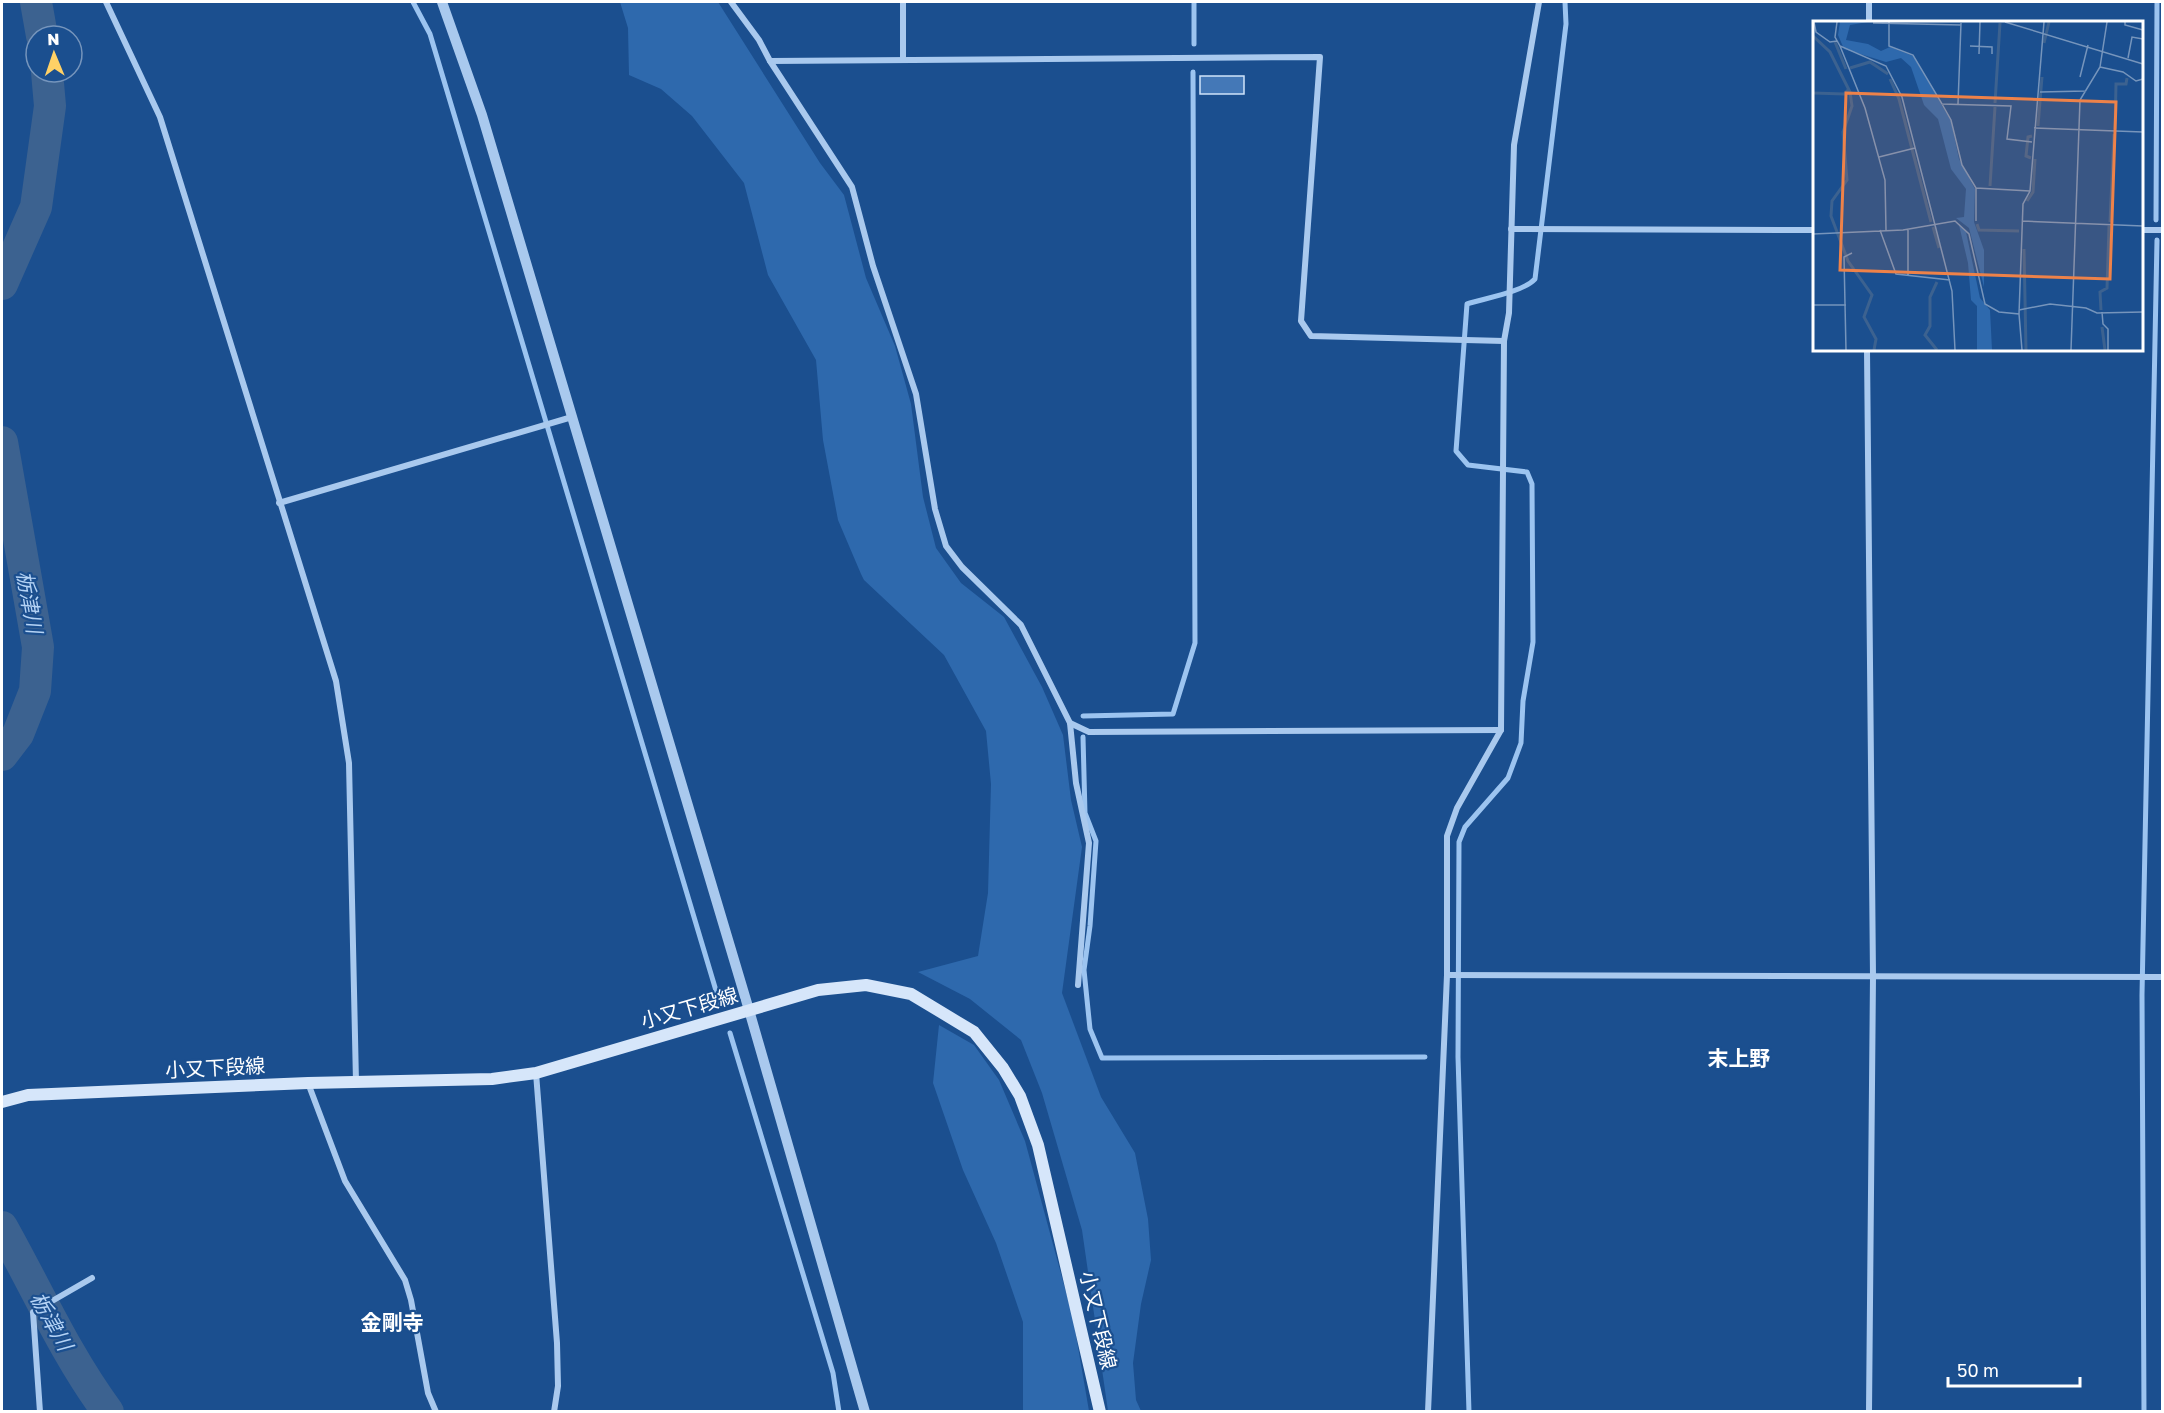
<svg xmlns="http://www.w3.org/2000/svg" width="2164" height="1413" font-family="'Golos Text','Noto Sans JP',sans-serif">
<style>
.green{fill:#2e69ad}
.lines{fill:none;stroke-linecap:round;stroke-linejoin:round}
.stream{stroke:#9cc4f0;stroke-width:5}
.river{stroke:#3c6290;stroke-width:32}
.building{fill:#4478b7;stroke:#cfe3fa;stroke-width:1.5}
.minor{stroke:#a9c9ee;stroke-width:6}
.tertiary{stroke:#a9c9ee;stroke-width:10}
.secondary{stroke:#d6e6fa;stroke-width:12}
.labels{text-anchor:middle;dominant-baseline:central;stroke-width:4.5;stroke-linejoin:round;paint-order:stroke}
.street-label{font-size:20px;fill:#fff;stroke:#1b4f8f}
.water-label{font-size:21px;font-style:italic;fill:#b5d3f5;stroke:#1b4f8f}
.neighbourhood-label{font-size:21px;font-weight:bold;fill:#fff;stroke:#1b4f8f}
.inset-river{fill:none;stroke:#3c6290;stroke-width:3}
.inset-road{fill:none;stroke:#7695bc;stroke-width:1.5}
.view{fill:#ee8249;fill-opacity:0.15;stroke:#ee8249;stroke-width:3}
.inset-edge{fill:none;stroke:#fff;stroke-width:3}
</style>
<rect width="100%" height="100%" fill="#1b4f8f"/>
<g class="green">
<path d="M620,2H718L820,163L844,195L866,278L895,346L911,404L923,497L936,548L961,583L1004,617L1042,687L1063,735L1071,800L1082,847L1062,993L1101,1097L1135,1153L1148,1219L1151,1260L1141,1304L1133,1363L1136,1400L1141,1411H1108L1082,1230L1042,1093L1021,1040L970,999L918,972L978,956L988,893L991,784L986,731L944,655L864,580L861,574L838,520L823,440L816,360L768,275L744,183L692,116L661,89L629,75L628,28Z"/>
<path d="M939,1025L974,1045L999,1080L1025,1141L1073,1318L1089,1411H1023V1322L996,1243L963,1170L933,1083Z"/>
</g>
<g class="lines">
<g class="stream">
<path d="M413,2L430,34L720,1004"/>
<path d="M1194,2V44"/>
<path d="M2156,220L2157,2"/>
<path d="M1083,716L1173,714L1195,643L1193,72"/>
<path d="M1083,737L1085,813L1096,841L1090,926L1084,970L1090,1029L1102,1058L1425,1057"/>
<path d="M730,1033L833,1373L839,1412"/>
<path d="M1469,1412L1458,1057L1459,842L1465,827L1508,778L1521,743L1523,701L1533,642L1532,484L1527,472L1468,465L1456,451L1467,304C1486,298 1523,292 1535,279L1566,24L1565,2"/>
<path d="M2144,1412L2142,995L2157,240"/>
</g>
<g class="river">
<path d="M36,2L42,36"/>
<path d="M2,284L36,207L50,106L47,72"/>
<path d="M2,442L38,647L35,691L18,734L2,755"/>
<path d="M2,1227C37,1289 65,1354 108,1412"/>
</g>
</g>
<rect class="building" x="1200" y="76" width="44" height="18"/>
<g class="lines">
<g class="minor">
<path d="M106,2L160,117L336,681L349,763L356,1082"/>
<path d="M731,2L759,40L770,61L1320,57L1301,321L1311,336L1504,341"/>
<path d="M903,2V60"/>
<path d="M1869,22V2"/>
<path d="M770,61L852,187L873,266L916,394L935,509L946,546L962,567L1021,625L1070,723L1089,732L1501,730"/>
<path d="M1511,229L1814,230"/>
<path d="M2142,230H2162"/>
<path d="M1867,350L1873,976L1869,1412"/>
<path d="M279,503L572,417"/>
<path d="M1070,723L1076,783L1089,843L1078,985"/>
<path d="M1447,975L2162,977"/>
<path d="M536,1073L557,1343L558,1386L554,1412"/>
<path d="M308,1083L345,1181L405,1280L411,1300L428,1393L436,1412"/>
<path d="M40,1412L33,1312L92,1278"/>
<path d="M1428,1412L1447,975V836L1457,808L1501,730L1504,341L1509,313L1514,145L1539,2"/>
</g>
<path class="tertiary" d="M442,2L482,115L749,1010L865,1412"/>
<path class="secondary" d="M2,1102L28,1095L308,1083L492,1079L536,1073L818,990L866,985L911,994L974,1032L1003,1068L1020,1096L1038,1145L1100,1412"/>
</g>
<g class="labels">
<g class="street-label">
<text transform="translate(689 1007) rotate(-16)">小又下段線</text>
<text transform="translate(215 1067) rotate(-3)">小又下段線</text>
<text transform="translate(1099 1320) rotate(77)">小又下段線</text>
</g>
<g class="water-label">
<text transform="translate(30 602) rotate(80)">栃津川</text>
<text transform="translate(52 1321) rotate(61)">栃津川</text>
</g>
<g class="neighbourhood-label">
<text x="1739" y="1058">末上野</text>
<text x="392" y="1322">金剛寺</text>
</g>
</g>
<g transform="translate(1813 21)">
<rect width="330" height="330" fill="#1b4f8f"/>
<path d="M27,1H55L37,4L33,19L55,23L68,30L77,26L100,35L138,100L146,138L162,168L161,201L171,229V266L156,207L143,197L151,196L153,168L138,148L125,98L111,84L98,46L88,37L73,41L31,28L25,14ZM146,204L153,211L167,277L177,289L179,329H164V285L158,279L155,242Z" fill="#2e69ad"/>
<path class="inset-river" d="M0,15L17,31L37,71L39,85L30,111L34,159L19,180L18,195L35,240L59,274L51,296L63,318L61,329M22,21L33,48M231,22L236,1M37,47L57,41L75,53M77,58L86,78L118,201M0,72L31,73L36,68M182,82L187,2M225,105L229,56M302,108L303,63H313L314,57M218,137L213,135L215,116L219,115M177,165L182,86M214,180L220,171L222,138M297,201L301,113M164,203L166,209L206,210M120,206L126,227M211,228L213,329M124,261L117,276V305L112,314L124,329M288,289L287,271L294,267L296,205M289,306L292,329"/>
<path class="inset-road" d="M1,1L3,11L17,21L24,20M24,1L22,16L27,25L73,45L89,76L139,270L142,329M76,1V25L100,34L129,83L198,85L194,118L219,121M192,1L330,43M312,1V4L330,9M60,2L148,4M27,25L52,87L72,159L73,209M157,25L179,26V33M166,33L167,1M315,37L319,16L330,18M287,46L310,51L323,60L330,58M267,56L275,24M227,71L273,70M129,83L138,99L149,144L163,167L217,170M145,83L148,2M221,107L330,111M66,136L102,127M163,200V167M209,200L330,205M67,209L83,253L137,259M0,213L90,209L142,200L156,213L172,283L186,291L206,293L209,329M95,255V208M0,284H33M206,289L237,283L273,287L284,292L330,291M289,291L290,303L295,308V329M206,293L210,183L217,170L231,1M33,329L31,236L39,232M258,329L267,79L287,46L294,1"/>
<path class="view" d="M33,72L303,81L297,258L27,249Z"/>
<rect width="330" height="330" class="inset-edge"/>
</g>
<rect width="2164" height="1413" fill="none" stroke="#ffffff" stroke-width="6"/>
<g transform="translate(54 54) rotate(358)"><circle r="28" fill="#1b4f8f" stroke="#7695bc" stroke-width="1.5"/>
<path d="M0-4.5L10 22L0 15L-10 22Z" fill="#ffd166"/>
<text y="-9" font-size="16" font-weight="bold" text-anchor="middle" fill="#ffffff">N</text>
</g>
<path d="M1948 1377v9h132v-9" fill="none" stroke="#ffffff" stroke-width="3"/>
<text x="1957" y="1377" font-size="18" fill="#ffffff" stroke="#1b4f8f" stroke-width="4.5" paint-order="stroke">50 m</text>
</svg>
